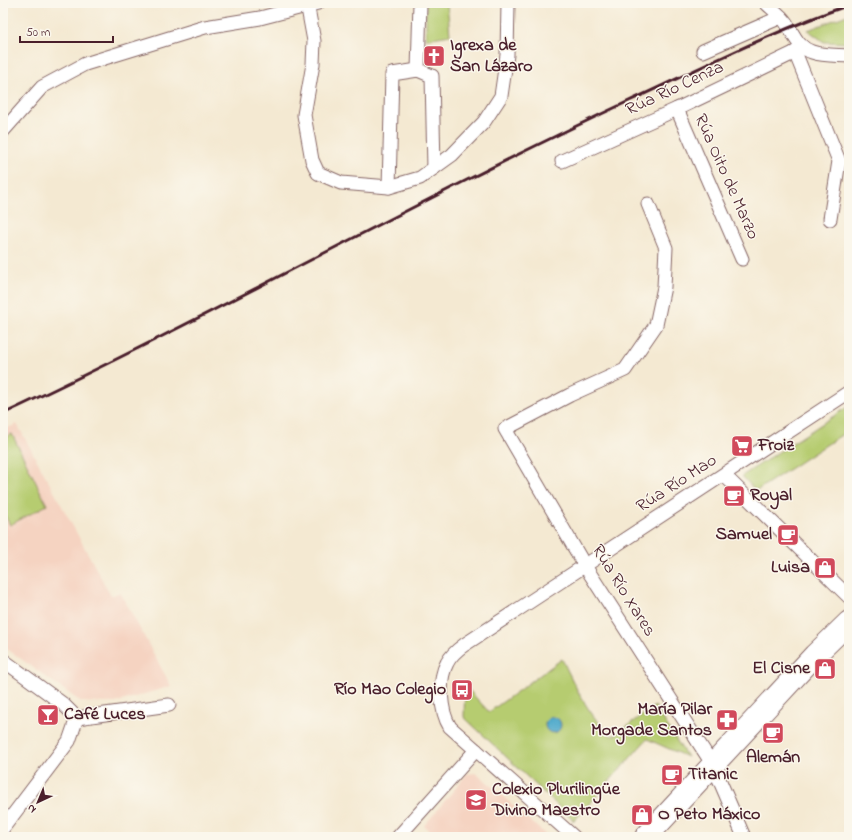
<svg xmlns="http://www.w3.org/2000/svg" width="852" height="840" font-family="'Indie Flower',sans-serif">
<style>
.built{fill:#f5d3c1}
.green{fill:#b6cc70;stroke:#80764e}
.water{fill:#4ca8cb;stroke:#4b647b}
.lines{fill:none;stroke-linecap:round;stroke-linejoin:round}
.street-casing{stroke:#866665;stroke-width:15}
.highway-casing{stroke:#866665;stroke-width:24}
.street{stroke:#fff;stroke-width:13}
.highway{stroke:#fff;stroke-width:22}
.rail{stroke:#4a1f2b;stroke-width:3}
.labels{text-anchor:middle;dominant-baseline:central;stroke-width:3;stroke-linejoin:round;paint-order:stroke}
.poi-label{font-size:18px;font-weight:bold;fill:#4a1f2b;stroke:#fbf7ec;text-anchor:start}
.street-label{font-size:18px;fill:#4a1f2b;stroke:#fbf7ec}
</style>
<rect width="100%" height="100%" fill="#fbf7ec"/>
<filter id="ink" filterUnits="userSpaceOnUse"><feTurbulence type="fractalNoise" baseFrequency=".025" numOctaves="2"/><feDisplacementMap in="SourceGraphic" scale="8" xChannelSelector="R" yChannelSelector="G"/><feConvolveMatrix kernelMatrix="1 2 1 2 8 2 1 2 1" color-interpolation-filters="sRGB"/></filter>
<filter id="wash" filterUnits="userSpaceOnUse"><feTurbulence type="fractalNoise" baseFrequency=".012" numOctaves="4" result="noise"/><feDisplacementMap in="SourceGraphic" scale="16" xChannelSelector="R" yChannelSelector="G"/><feGaussianBlur stdDeviation="0.9" result="paint"/><feColorMatrix in="noise" values="0 0 0 0 0 0 0 0 0 0 0 0 0 0 0 0 0 1.4 0 .05"/><feComposite in="paint" operator="in"/></filter>
<g filter="url(#wash)">
<rect width="100%" height="100%" fill="#f4e9d2"/>
<g class="built">
<path d="M17,424L111,596L120,592L171,686L115,703L81,702L3,646V430Z"/>
<path d="M477,773L548,837H437L424,826L467,774Z"/>
</g>
<g class="green">
<path d="M426,3H447L450,35L426,39Z"/>
<path d="M847,15L849,19V43L824,42L808,30Z"/>
<path d="M849,406V430L756,491L742,476Z"/>
<path d="M12,434L47,505L10,525L3,512V438Z"/>
<path d="M562,659C576,688 587,713 611,736L615,735L655,706L687,757L647,739L574,821L464,717L465,686L489,712Z"/>
</g>
<circle class="water" cx="553" cy="725" r="8"/>
</g>
<g filter="url(#ink)">
<g class="lines">
<g class="street-casing">
<g id="street">
<path d="M307,3L314,41L313,64L304,115L312,160L318,173L341,183L389,187L420,178L452,155L484,122L501,96L507,55L508,3"/>
<path d="M766,3C772,9 779,14 784,20C793,31 796,47 812,52C824,56 837,55 849,56"/>
<path d="M703,51L781,17"/>
<path d="M795,52L839,161L830,219"/>
<path d="M418,70L432,76L434,168"/>
<path d="M418,70L420,3"/>
<path d="M677,109L742,259"/>
<path d="M3,131L42,87L85,64L205,27L260,18L318,3"/>
<path d="M562,161L677,109L804,48"/>
<path d="M389,187L392,74L418,70"/>
<path d="M648,204L666,248L664,287L656,325L625,370L570,395L505,429L585,566L713,765L744,837"/>
<path d="M724,475L849,597"/>
<path d="M3,660L63,704L77,718L69,741L3,828"/>
<path d="M77,718L169,705"/>
<path d="M398,837L476,750"/>
<path d="M574,837L450,727C440,711 438,680 447,663C451,655 457,650 464,645L849,392"/>
</g>
</g>
<g class="highway-casing">
<path id="highway" d="M646,837L815,655L849,622"/>
</g>
<use href="#street" class="street"/>
<use href="#highway" class="highway"/>
<path class="rail" d="M3,414C214,315 417,200 629,101C701,68 773,31 849,5"/>
</g>
</g>
<defs>
<g id="church-square" transform="scale(1.15)"><rect x="-9" y="-9" width="18" height="18" rx="4" fill="#d1495b" stroke="#fbf7ec"/><path d="M-1.2-6h2.4v3.5h3.3v2.4h-3.3V6h-2.4V-.1h-3.3v-2.4h3.3Z" fill="#fff"/></g>
<g id="supermarket-square" transform="scale(1.15)"><rect x="-9" y="-9" width="18" height="18" rx="4" fill="#d1495b" stroke="#fbf7ec"/><path d="M-6-5.5h2.5l.6 2H6L4.5 2H-2.5L-4.4-4H-6ZM-1.5 3.2a1.3 1.3 0 1 0 .1 0ZM3 3.2a1.3 1.3 0 1 0 .1 0Z" fill="#fff"/></g>
<g id="cafe-square" transform="scale(1.15)"><rect x="-9" y="-9" width="18" height="18" rx="4" fill="#d1495b" stroke="#fbf7ec"/><path d="M-5.5-4.5H6V0H3Q3 3.5 0 3.5H-2.5Q-5.5 3.5-5.5 0ZM3-3.2v2h1.7v-2ZM-6 4.5H4V6H-6Z" fill="#fff"/></g>
<g id="shop-square" transform="scale(1.15)"><rect x="-9" y="-9" width="18" height="18" rx="4" fill="#d1495b" stroke="#fbf7ec"/><path d="M-5-2.5h2.3a2.7 3.5 0 0 1 5.4 0H5L5.5 6h-11ZM-1.5-2.5h3a1.5 2.3 0 0 0-3 0Z" fill="#fff"/></g>
<g id="bus-square" transform="scale(1.15)"><rect x="-9" y="-9" width="18" height="18" rx="4" fill="#d1495b" stroke="#fbf7ec"/><path d="M-5-6H5V4H4V6H2V4H-2V6H-4V4H-5ZM-3.5-4V0h7V-4ZM-3.5 1.2v1.5H-2V1.2ZM2 1.2v1.5H3.5V1.2Z" fill="#fff"/></g>
<g id="bar-square" transform="scale(1.15)"><rect x="-9" y="-9" width="18" height="18" rx="4" fill="#d1495b" stroke="#fbf7ec"/><path d="M-6-5H6L.8 .8V4.5H3.5V6h-7V4.5H-.8V.8Z" fill="#fff"/></g>
<g id="pharmacy-square" transform="scale(1.15)"><rect x="-9" y="-9" width="18" height="18" rx="4" fill="#d1495b" stroke="#fbf7ec"/><path d="M-2-6h4v4h4v4h-4v4h-4v-4h-4v-4h4Z" fill="#fff"/></g>
<g id="school-square" transform="scale(1.15)"><rect x="-9" y="-9" width="18" height="18" rx="4" fill="#d1495b" stroke="#fbf7ec"/><path d="M0-5L7-2L0 1L-7-2ZM-4 1L0 2.5L4 1V4Q0 6-4 4Z" fill="#fff"/></g>
</defs>
<g fill-rule="evenodd">
<use href="#church-square" x="434" y="56"/>
<use href="#supermarket-square" x="742" y="446"/>
<use href="#cafe-square" x="734" y="496"/>
<use href="#cafe-square" x="788" y="535"/>
<use href="#shop-square" x="825" y="568"/>
<use href="#shop-square" x="825" y="669"/>
<use href="#bus-square" x="462" y="690"/>
<use href="#bar-square" x="48" y="715"/>
<use href="#pharmacy-square" x="727" y="720"/>
<use href="#cafe-square" x="773" y="733"/>
<use href="#cafe-square" x="672" y="775"/>
<use href="#school-square" x="476" y="800"/>
<use href="#shop-square" x="642" y="815"/>
</g>
<g class="labels">
<g class="poi-label">
<text x="450" y="46">Igrexa de<tspan x="450" dy="21">San Lázaro</tspan></text>
<text x="758" y="446">Froiz</text>
<text x="750" y="496">Royal</text>
<text x="772" y="535" text-anchor="end">Samuel</text>
<text x="810" y="568" text-anchor="end">Luisa</text>
<text x="810" y="669" text-anchor="end">El Cisne</text>
<text x="446" y="690" text-anchor="end">Río Mao Colegio</text>
<text x="712" y="710" text-anchor="end">María Pilar<tspan x="712" dy="21">Morgade Santos</tspan></text>
<text x="64" y="715">Café Luces</text>
<text x="773" y="758" text-anchor="middle">Alemán</text>
<text x="688" y="775">Titanic</text>
<text x="492" y="790">Colexio Plurilingüe<tspan x="492" dy="21">Divino Maestro</tspan></text>
<text x="658" y="815">O Peto Máxico</text>
</g>
<g class="street-label">
<text transform="translate(675 89) rotate(-25)">Rúa Río Cenza</text>
<text transform="translate(726 177) rotate(66)">Rúa Oito de Marzo</text>
<text transform="translate(677 484) rotate(-33)">Rúa Río Mao</text>
<text transform="translate(623 591) rotate(58)">Rúa Río Xares</text>
</g>
</g>
<rect width="852" height="840" fill="none" stroke="#fbf7ec" stroke-width="16"/>
<g transform="translate(38 802) rotate(224)" stroke="#fbf7ec" stroke-width="3" paint-order="stroke">
<path d="M0-3L7 15L0 10L-7 15Z" fill="#4a1f2b"/>
<text y="-6" font-size="11" font-weight="bold" text-anchor="middle" fill="#4a1f2b">N</text>
</g>
<path d="M20 36v6h93v-6" fill="none" stroke="#4a1f2b" stroke-width="2"/>
<text x="26" y="36" font-size="12" fill="#4a1f2b" stroke="#fbf7ec" stroke-width="3" paint-order="stroke">50 m</text>
</svg>
